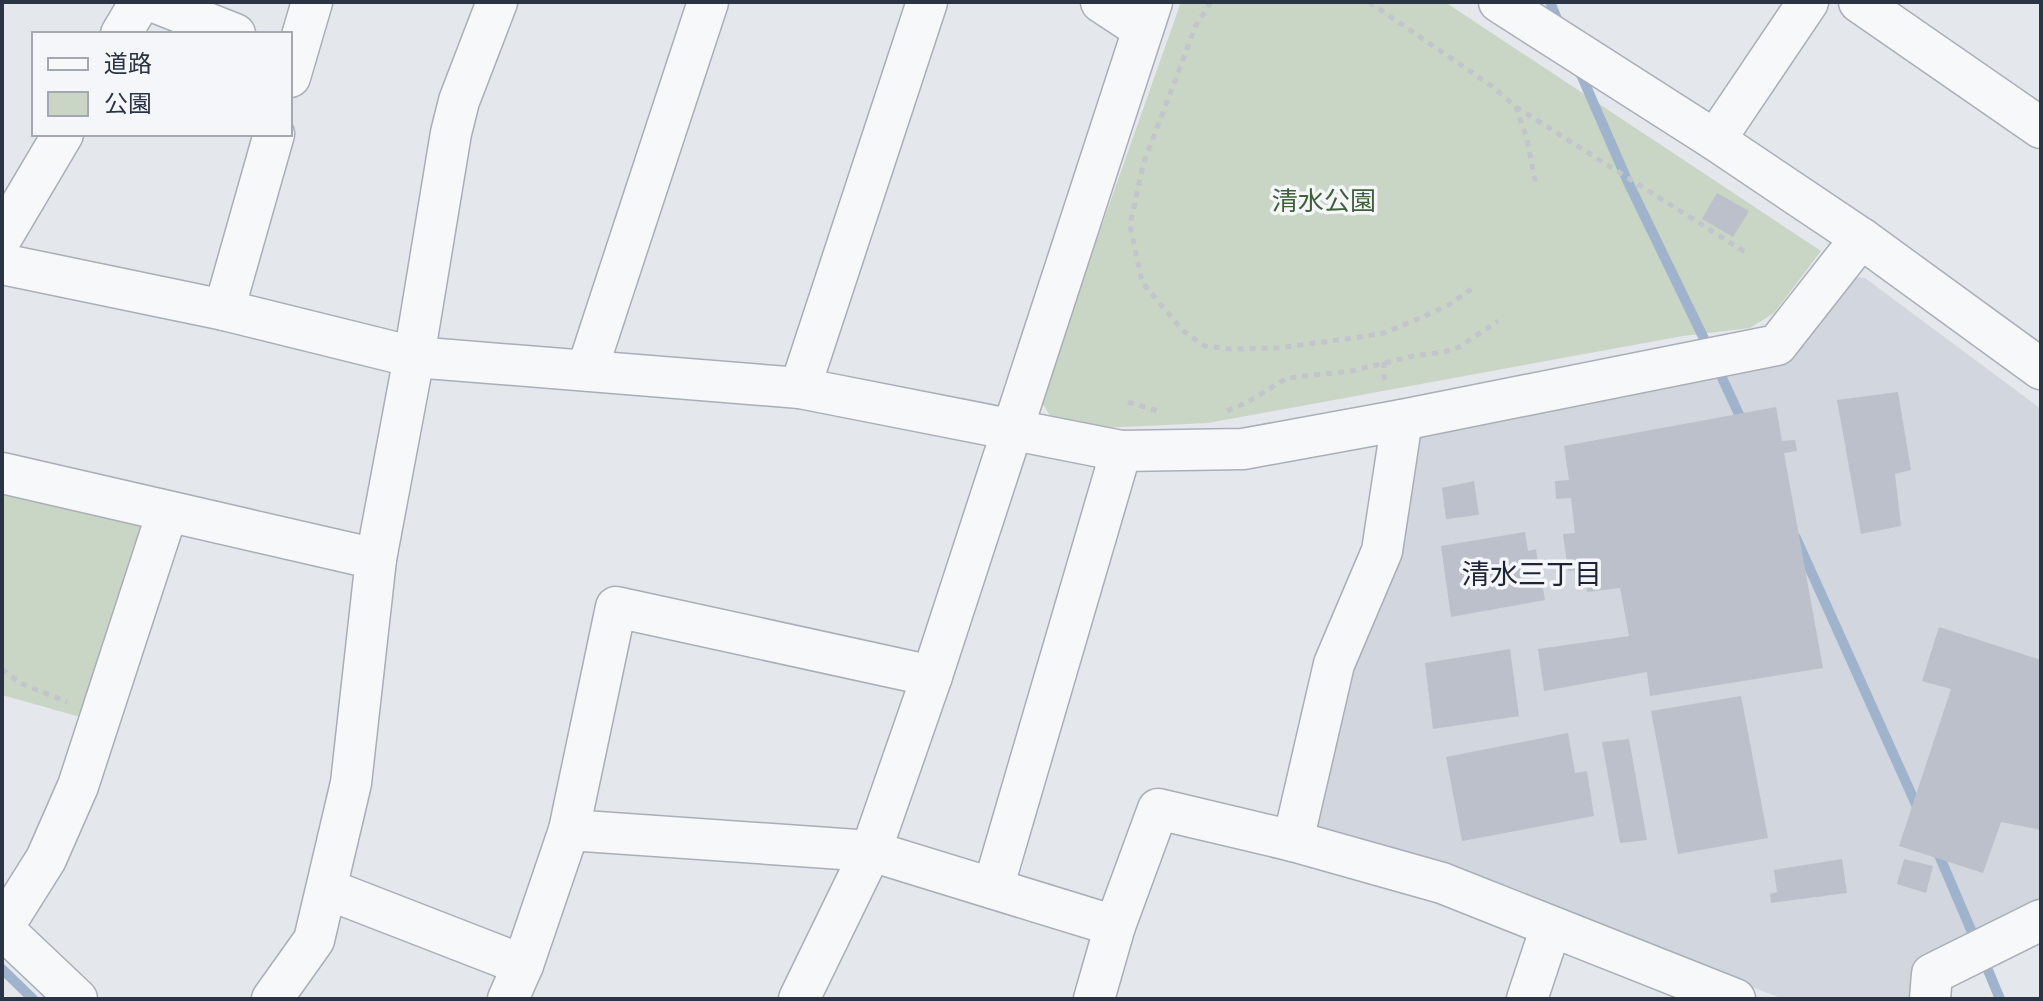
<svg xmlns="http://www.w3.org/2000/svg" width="2043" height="1001" font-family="'Noto Sans','Noto Sans JP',sans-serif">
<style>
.built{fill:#d2d6de}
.green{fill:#c9d6c5}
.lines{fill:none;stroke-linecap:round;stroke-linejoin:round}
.stream{stroke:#9fb4cc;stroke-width:10}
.building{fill:#bbc0ca}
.minor-casing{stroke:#a9aeb7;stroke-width:43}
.path{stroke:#c2c5cb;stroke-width:5;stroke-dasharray:6 6;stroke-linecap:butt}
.minor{stroke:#f7f8fa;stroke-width:40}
.labels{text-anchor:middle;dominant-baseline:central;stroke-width:7;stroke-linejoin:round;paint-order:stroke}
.park-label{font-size:26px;fill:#3f6138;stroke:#f4f6f9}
.neighbourhood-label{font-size:28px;fill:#1d2536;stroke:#f4f6f9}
</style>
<rect width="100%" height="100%" fill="#e4e7ec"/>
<path class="built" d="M1854,277L1865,278L2041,409V899L1917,964L1915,999H1783L1653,949L1322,837L1309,821L1416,439L1427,428L1786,362L1844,278Z"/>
<g class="green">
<path d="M1181,2H1445L1821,251L1774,313L1750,328L1683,336L1208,423L1101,428L1055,423L1040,400Z"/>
<path d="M2,487L138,517L147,532L84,718L2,695Z"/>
</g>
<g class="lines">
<g class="stream">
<path d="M1550,2L1560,26"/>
<path d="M1579,70L1628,182L1709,349"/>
<path d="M1717,367L1744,425"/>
<path d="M1796,538L1919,811"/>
<path d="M1936,848L1977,944"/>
<path d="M1983,958L2000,999"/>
<path d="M2,969L33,999"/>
</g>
</g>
<g class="building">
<path d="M1717,193L1749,211L1733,237L1702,219Z"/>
<path d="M1898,392L1911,470L1895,474L1901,526L1861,534L1837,400Z"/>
<path d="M1776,407L1782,441L1795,440L1797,451L1784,453L1823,668L1650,696L1647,672L1544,691L1538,649L1629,636L1620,588L1587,592L1585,569L1568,571L1563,534L1575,533L1571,498L1556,499L1555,481L1569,480L1564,446Z"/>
<path d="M1474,481L1479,515L1446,519L1442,488Z"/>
<path d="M1525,532L1528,551L1536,549L1538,565L1533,566L1535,583H1542L1545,600L1451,617L1441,546Z"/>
<path d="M1939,627L2041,660V830L2001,822L1983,873L1899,846L1951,689L1922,681Z"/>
<path d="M1510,649L1519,716L1433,729L1425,663Z"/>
<path d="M1741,696L1768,838L1678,854L1651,711Z"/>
<path d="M1568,733L1575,773L1587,771L1594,816L1462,841L1446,757Z"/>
<path d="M1629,739L1647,840L1620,843L1602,742Z"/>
<path d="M1842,859L1847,893L1771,903L1770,894L1777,892L1774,870Z"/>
<path d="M1904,859L1933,866L1926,893L1897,884Z"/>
</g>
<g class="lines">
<g class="minor-casing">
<g id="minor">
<path d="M154,2L235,34"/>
<path d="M1101,2L1142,29"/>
<path d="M1499,2L1715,140L1861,238L2041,369"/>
<path d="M1859,2L2041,128"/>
<path d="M121,34L140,2"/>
<path d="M290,77L312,2"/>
<path d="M1715,140L1808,2"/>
<path d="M2,237L63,134"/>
<path d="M2,264L224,310L414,357L800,388L1121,451L1243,449L1402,420L1777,345L1861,238"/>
<path d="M224,310L274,134"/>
<path d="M587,370L708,2"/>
<path d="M800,388L927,2"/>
<path d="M2,473L376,559"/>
<path d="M569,830L871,851L1115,926"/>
<path d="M1293,841L1334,664L1382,551L1402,420"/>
<path d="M993,888L1121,451"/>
<path d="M327,889L523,965"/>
<path d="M2,928L77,999"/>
<path d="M2,929L46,859L78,786L167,513"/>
<path d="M272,999L314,940L351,783L376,559L414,357L451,133L459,101L497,2"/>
<path d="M508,999L523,965L569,830L616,607L932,676"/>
<path d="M799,999L871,851L932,676L1152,2"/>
<path d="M1094,999L1115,926L1158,809L1293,841L1442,883L1735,999"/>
<path d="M1527,999L1551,927"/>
<path d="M1930,999L1932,974L2041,920"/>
</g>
</g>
<g class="path">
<path d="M1211,2L1196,25L1143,165L1130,225L1142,282L1183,331L1205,346L1230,349L1278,348L1360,337L1384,333L1422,317L1449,305L1471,289"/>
<path d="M1369,2L1493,87L1516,107L1527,139L1536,185"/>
<path d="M1516,107L1745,252"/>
<path d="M1384,362V377L1388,385"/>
<path d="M1128,402L1161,412"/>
<path d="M1227,411L1248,402L1287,378L1352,371L1413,356L1443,352L1459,347L1498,321"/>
<path d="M2,669L20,683L67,702"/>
</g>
<use href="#minor" class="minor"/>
</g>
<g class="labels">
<g class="park-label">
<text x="1324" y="200">清水公園</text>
</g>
<g class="neighbourhood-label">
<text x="1532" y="573">清水三丁目</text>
</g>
</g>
<rect width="2043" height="1001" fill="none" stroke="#2b3445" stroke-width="8"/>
<rect x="32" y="32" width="260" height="104" fill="#f4f6f9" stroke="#a4a8b1" stroke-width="2"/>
<rect x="48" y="58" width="40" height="12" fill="#f7f8fa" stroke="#a4a8b1" stroke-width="2"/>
<text x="104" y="72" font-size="24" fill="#2b3445">道路</text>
<rect x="48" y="92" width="40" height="24" fill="#c9d6c5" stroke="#a4a8b1" stroke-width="2"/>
<text x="104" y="112" font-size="24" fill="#2b3445">公園</text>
</svg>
